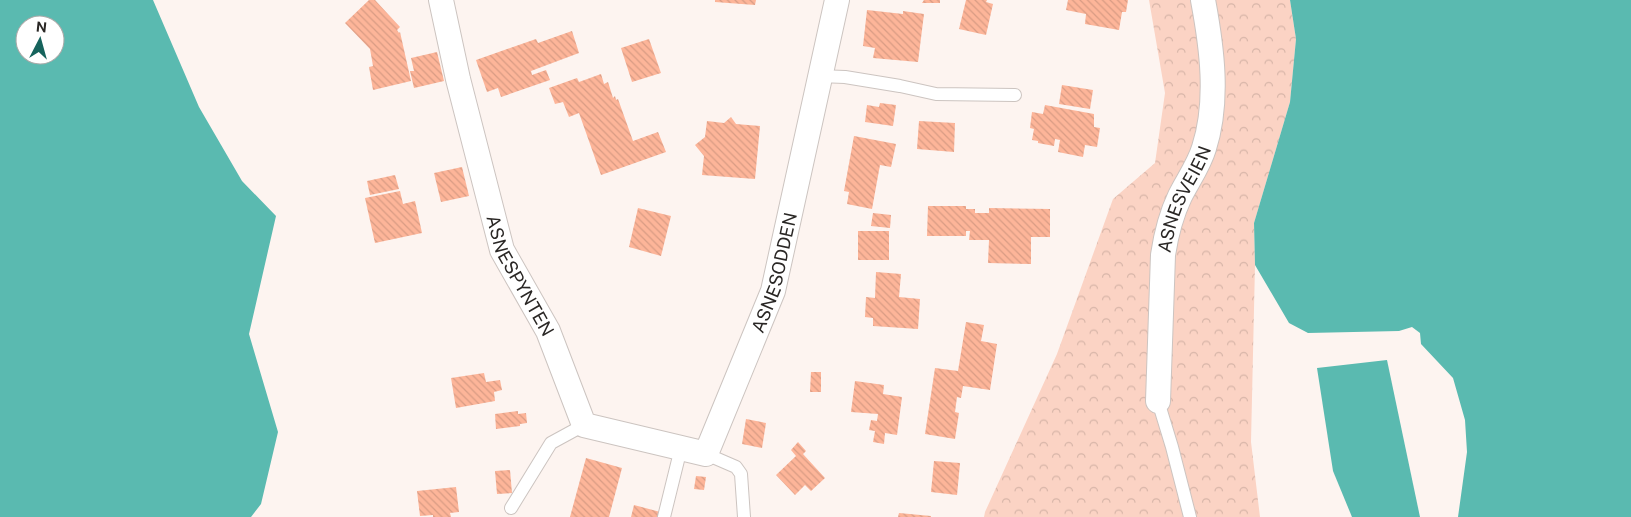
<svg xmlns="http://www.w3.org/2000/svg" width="1631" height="517" font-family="'Public Sans',sans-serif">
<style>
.park{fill:url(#park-crowns)}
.water{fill:#5abab0;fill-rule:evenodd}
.building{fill:url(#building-back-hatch)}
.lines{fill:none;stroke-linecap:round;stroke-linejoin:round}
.lane-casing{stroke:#ccc4c0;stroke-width:14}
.street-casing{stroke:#ccc4c0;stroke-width:26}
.lane{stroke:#fff;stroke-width:12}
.street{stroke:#fff;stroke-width:24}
.labels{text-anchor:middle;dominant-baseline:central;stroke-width:4;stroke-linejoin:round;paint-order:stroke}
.street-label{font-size:18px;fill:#2a2725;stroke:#fff}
</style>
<defs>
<pattern id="park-crowns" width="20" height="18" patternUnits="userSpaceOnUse" patternTransform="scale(1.25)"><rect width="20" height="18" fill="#fbd3c4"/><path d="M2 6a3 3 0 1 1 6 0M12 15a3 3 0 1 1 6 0" fill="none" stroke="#d7b5a8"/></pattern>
<pattern id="building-back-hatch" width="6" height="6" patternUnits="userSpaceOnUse" patternTransform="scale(1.25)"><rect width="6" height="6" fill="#fdb599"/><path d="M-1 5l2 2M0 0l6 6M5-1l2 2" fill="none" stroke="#d99c84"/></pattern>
</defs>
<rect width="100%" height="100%" fill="#fdf4f0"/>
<path class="park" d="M1149,0H1290L1296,39L1290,102L1254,223L1255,265L1251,442L1260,517H984L985,512L1057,354L1113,199L1155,163L1165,93Z"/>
<g class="water">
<path d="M0,0H153L199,107L242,181L276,216L249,334L278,432L261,504L251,517H0ZM25,25H55V55H25Z"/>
<path d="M1290,0H1631V517H1458L1467,452L1465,420L1453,378L1421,344L1420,333L1412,327L1399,331L1308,333L1289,323L1255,265L1254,223L1290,102L1296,39Z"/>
<path d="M1387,360L1420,517H1352L1333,471L1317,368Z"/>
</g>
<g class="building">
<path d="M369,0H375L400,27L397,30L399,33L400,32L411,81L373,90L369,67L373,66L370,49L345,23Z"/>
<path d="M715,0H756L755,5L715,2Z"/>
<path d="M924,0H940V3H922Z"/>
<path d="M966,0H987L986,2L993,4L986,35L959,29Z"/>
<path d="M1068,0H1128L1126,12H1122L1119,30L1085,24L1086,14L1066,10Z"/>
<path d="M867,10L903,14V11L924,14L918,62L873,58L875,48L863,46Z"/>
<path d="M572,31L579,53L531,71L532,75L546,70L550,80L501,97L498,88L487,92L476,60L536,39L538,43Z"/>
<path d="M649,39L661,73L632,82L621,48Z"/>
<path d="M437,52L444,81L414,88L410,71H414L411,58Z"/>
<path d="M601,74L604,84L608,82L613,98L615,96L616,100L618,99L633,141L658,132L666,152L601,175L579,113L569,117L563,102L555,104L549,88L577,78L579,82Z"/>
<path d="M1062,85L1093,90L1090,109L1059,104Z"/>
<path d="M880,103L896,105L893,126L865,122L867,105L879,107Z"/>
<path d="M1045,105L1094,114V127L1100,128L1097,147L1085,145L1083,157L1058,152L1060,140L1055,139L1054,146L1038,143V141L1032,140L1034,129L1030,128L1032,112L1043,114Z"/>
<path d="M731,117L736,124L760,126L755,179L702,175L704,156L695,145L705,137L707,121L724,123Z"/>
<path d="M919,121L955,123L954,152L917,149Z"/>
<path d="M854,136L896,144L891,167L880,165L872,209L847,204L849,192L844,191Z"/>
<path d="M462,167L469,196L441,202L434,173Z"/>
<path d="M395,175L399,189L370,195L367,181Z"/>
<path d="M400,191L403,204L415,201L422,233L375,243L365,198Z"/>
<path d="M928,206H966V209H975V213H989V208L1050,209V237H1031V264L988,263L989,240H969L970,231H966V236H927Z"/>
<path d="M638,208L671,216L661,256L629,247Z"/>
<path d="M873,213L891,215L890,228L871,226Z"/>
<rect x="858" y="231" width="31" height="29"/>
<path d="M876,272L901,274L899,297L920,299L918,329L873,326V318L865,317L866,297L875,298Z"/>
<path d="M966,322L984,325L981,341L997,344L990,390L963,386L961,398L957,397L955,412L959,413L955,439L925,434L935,368L958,371Z"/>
<path d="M811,372H821V392H810Z"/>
<path d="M484,373L486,382L500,380L502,390L494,392L495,401L456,408L451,378Z"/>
<path d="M855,381L884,385L883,394L902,397L897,435L885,433L884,444L873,442L875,431L869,430L871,420L877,421L878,414L851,412Z"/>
<path d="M518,411V414L526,413L527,423L520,424V426L496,429L495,414Z"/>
<path d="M746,419L766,423L762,448L742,444Z"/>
<path d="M798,442L806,451L803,454L825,478L811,491L805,485L795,495L776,475L796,456L791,450Z"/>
<path d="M586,458L622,468L609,517H570Z"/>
<path d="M934,461L960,463L957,495L931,492Z"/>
<path d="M510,470L512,493L497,494L495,471Z"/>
<path d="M696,476L706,477L704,490L694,489Z"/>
<path d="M456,487L459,512L450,513L451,517H433V515L420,516L417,491Z"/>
<path d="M634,505L664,513L663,517H631Z"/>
<path d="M899,513L931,516V517H898Z"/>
</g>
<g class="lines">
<g class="lane-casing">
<g id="lane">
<path d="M819,76L845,77L900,86L936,94L1015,95"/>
<path d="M1158,401L1172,447L1190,517"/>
<path d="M706,454L736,467L741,474L744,517"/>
<path d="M511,508L551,443L584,425"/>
<path d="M664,517L681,448"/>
</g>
</g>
<g class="street-casing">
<g id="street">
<path id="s1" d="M441,0L458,79L502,250L548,331L584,425L706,454L773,291L837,0"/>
<path id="s2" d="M1158,401L1163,255C1166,235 1171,215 1180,196C1188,180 1199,165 1204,148C1219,101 1212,48 1203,0"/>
</g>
</g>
<use href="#lane" class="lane"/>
<use href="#street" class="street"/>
</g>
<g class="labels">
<g class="street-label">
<text stroke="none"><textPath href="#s2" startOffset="206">ASNESVEIEN</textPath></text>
<text stroke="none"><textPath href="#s1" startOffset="771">ASNESODDEN</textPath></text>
<text stroke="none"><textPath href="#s1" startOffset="288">ASNESPYNTEN</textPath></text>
</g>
</g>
<g transform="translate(40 40) rotate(6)"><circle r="24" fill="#ffffff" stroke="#aaa9a8"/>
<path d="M0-4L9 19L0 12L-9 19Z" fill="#16635c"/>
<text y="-8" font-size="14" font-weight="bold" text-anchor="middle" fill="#2a2725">N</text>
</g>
</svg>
